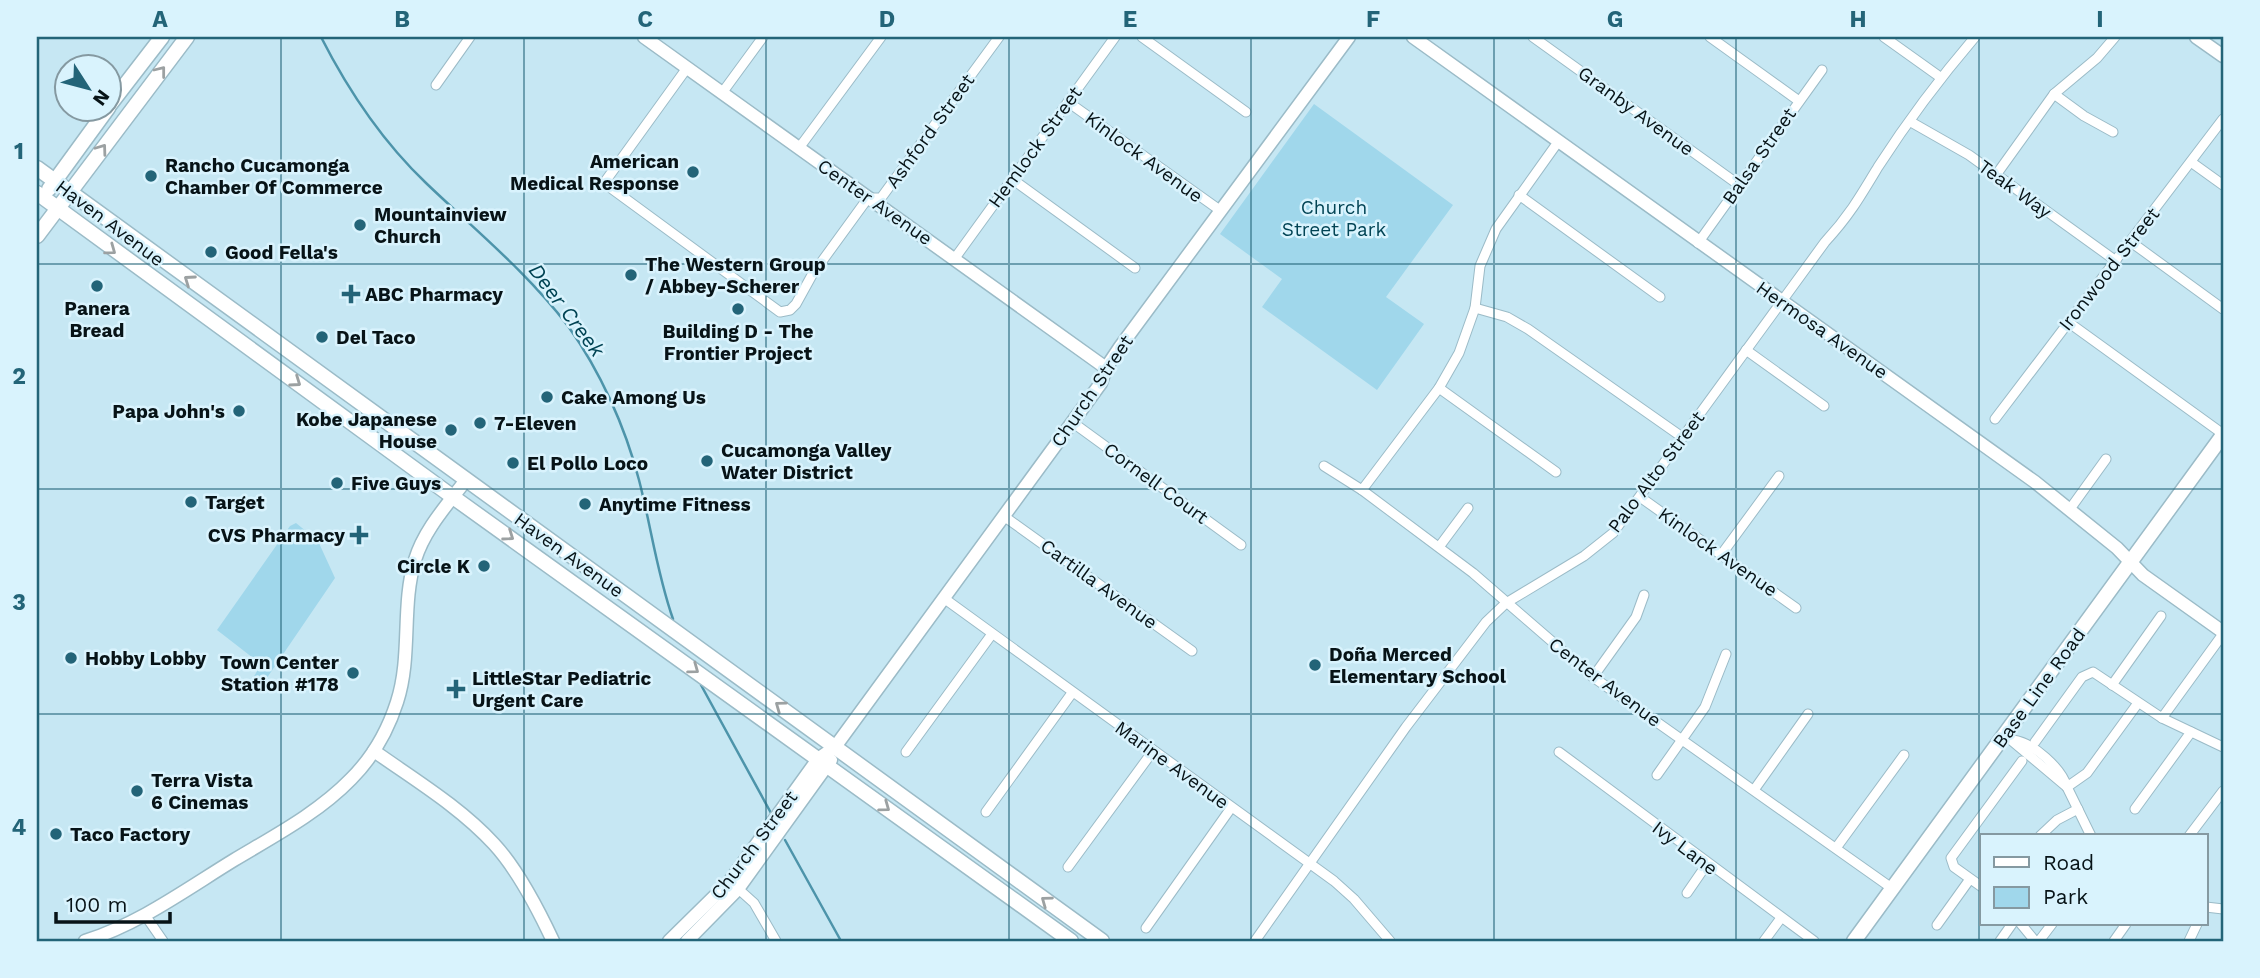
<svg xmlns="http://www.w3.org/2000/svg" width="2260" height="978" font-family="'Work Sans',sans-serif">
<style>
.green{fill:#a0d7eb}
.lines{fill:none;stroke-linecap:round;stroke-linejoin:round}
.stream{stroke:#4d94aa;stroke-width:2.5}
.street-casing{stroke:#9bbbc7;stroke-width:11}
.secondary-casing{stroke:#9bbbc7;stroke-width:15}
.primary-casing{stroke:#9bbbc7;stroke-width:17}
.street{stroke:#fff;stroke-width:9}
.secondary{stroke:#fff;stroke-width:12}
.primary{stroke:#fff;stroke-width:14}
.oneway{stroke:#9ca1a2}
.grid{fill:none;stroke:#236478;stroke-width:2;stroke-opacity:0.55}
.poi-dot{fill:#236478;stroke:#d9f3fd;stroke-width:2.5}
.labels{text-anchor:middle;dominant-baseline:central;stroke-width:5;stroke-linejoin:round;paint-order:stroke}
.street-label{font-size:19px;fill:#071317;stroke:#d9f3fd}
.poi-label{font-size:19px;font-weight:bold;fill:#071317;stroke:#d9f3fd;text-anchor:start}
.park-label{font-size:19px;fill:#024455;stroke:#d9f3fd}
.water-label{font-size:21px;font-style:italic;fill:#004353;stroke:#d9f3fd}
.neatline{fill:none;stroke:#236478;stroke-width:2.5}
.grid-label{font-size:23px;text-anchor:middle;font-weight:bold;fill:#236478}
</style>
<rect width="100%" height="100%" fill="#c6e7f3"/>
<g class="green">
<path d="M1314,104L1453,205L1386,297L1424,324L1377,390L1262,307L1282,279L1220,234Z"/>
<path d="M296,523L318,541L335,578L258,691L248,687L261,664L217,630L290,526Z"/>
</g>
<g class="lines">
<g class="stream">
<path d="M321,37C348,90 383,142 426,183C475,230 527,272 568,326C600,371 625,426 639,480C651,526 657,574 673,619"/>
<path d="M701,685L771,813"/>
<path d="M785,840L841,941"/>
</g>
<g class="street-casing">
<g id="street">
<path d="M1142,37L1246,112"/>
<path d="M1533,37L1739,185"/>
<path d="M1710,37L1799,101"/>
<path d="M1884,37L1940,77"/>
<path d="M687,68L604,183L780,312L790,310L796,304L812,275L868,198H881L999,37"/>
<path d="M436,85L470,37"/>
<path d="M722,93L763,37"/>
<path d="M2054,94L2084,116L2113,132"/>
<path d="M1068,102L1221,211"/>
<path d="M1911,122L1969,155L2116,261"/>
<path d="M799,148L881,37"/>
<path d="M2191,162L2223,185"/>
<path d="M1996,175L2054,94L2097,58L2115,37"/>
<path d="M1012,179L1135,268"/>
<path d="M1519,195L1660,297"/>
<path d="M2131,242L2223,309"/>
<path d="M1698,243L1822,70"/>
<path d="M955,258L1115,37"/>
<path d="M1475,308L1507,317L1528,329L1682,437"/>
<path d="M2068,322L2223,434"/>
<path d="M1746,350L1824,406"/>
<path d="M1439,388L1556,472"/>
<path d="M1995,419L2223,119"/>
<path d="M1072,422L1241,545"/>
<path d="M1324,466L1362,490L1473,573L1593,677L1893,889"/>
<path d="M1362,490L1439,388L1459,353L1475,308L1480,266L1496,229L1558,142"/>
<path d="M1640,497L1796,608"/>
<path d="M2070,509L2106,459"/>
<path d="M1005,517L1192,651"/>
<path d="M1439,547L1468,508"/>
<path d="M1721,555L1779,476"/>
<path d="M945,599L1334,881L1354,899L1390,941"/>
<path d="M1593,677L1636,617L1644,595"/>
<path d="M2112,685L2161,616"/>
<path d="M2162,718L2223,634"/>
<path d="M2005,735L2067,787L2091,836"/>
<path d="M2013,740C2034,743 2061,768 2067,787"/>
<path d="M2035,742L2082,677L2093,672L2162,718L2223,747"/>
<path d="M906,752L992,634"/>
<path d="M1559,752L1814,941"/>
<path d="M1657,775L1705,707L1726,654"/>
<path d="M2067,787L2087,773L2138,703"/>
<path d="M1754,790L1808,714"/>
<path d="M2135,809L2191,732"/>
<path d="M986,812L1072,693"/>
<path d="M2040,836L2057,820L2078,809"/>
<path d="M2189,836L2223,791"/>
<path d="M1836,848L1904,755"/>
<path d="M1068,867L1153,751"/>
<path d="M734,885L754,903L776,941"/>
<path d="M1982,887L1954,867L1951,858L2022,761"/>
<path d="M1687,893L1707,864"/>
<path d="M2206,907L2223,909"/>
<path d="M145,915L163,941"/>
<path d="M2021,924L2035,941"/>
<path d="M1937,925L1970,879"/>
<path d="M1146,928L1231,808"/>
<path d="M1255,941L1406,727L1486,622L1506,603L1584,556L1613,533L1825,242C1849,216 1860,197 1878,167C1907,122 1940,78 1975,37"/>
<path d="M1764,941L1781,918"/>
<path d="M2000,941L2012,924"/>
<path d="M2039,941L2052,924"/>
<path d="M2114,941L2126,924"/>
<path d="M2189,941L2197,924"/>
</g>
</g>
<g class="secondary-casing">
<g id="secondary">
<path d="M644,37L1106,368"/>
<path d="M1413,37L2035,482L2117,548L2143,575L2223,632"/>
<path d="M2196,37L2223,56"/>
<path d="M374,751C415,780 460,807 494,844C518,870 538,909 553,941"/>
<path d="M85,941C139,924 185,890 234,860C274,836 318,813 351,779C372,758 388,730 397,702C412,656 401,606 415,560C424,530 447,505 466,480"/>
<path d="M669,941L730,881L818,759L835,747L1101,383L1106,368L1120,347L1349,37"/>
<path d="M687,941L738,889L831,760"/>
</g>
</g>
<g class="primary-casing">
<g id="primary">
<path d="M108,107L162,37"/>
<path d="M37,168L1102,941"/>
<path d="M49,189L108,108"/>
<path d="M37,193L453,497L1071,941"/>
<path d="M37,236L187,37"/>
<path d="M1854,941L2223,435"/>
</g>
</g>
<use href="#street" class="street"/>
<use href="#secondary" class="secondary"/>
<use href="#primary" class="primary"/>
</g>
<defs><path id="oneway-chevron" d="M-2-3.5L2.5 0L-2 3.5" fill="none" stroke-width="1.6" stroke-linecap="round" stroke-linejoin="round" transform="scale(1.75)"/></defs>
<g class="oneway">
<use href="#oneway-chevron" transform="translate(161 71) rotate(-52)"/>
<use href="#oneway-chevron" transform="translate(102 149) rotate(-54)"/>
<use href="#oneway-chevron" transform="translate(111 250) rotate(36)"/>
<use href="#oneway-chevron" transform="translate(189 280) rotate(-145)"/>
<use href="#oneway-chevron" transform="translate(296 382) rotate(35)"/>
<use href="#oneway-chevron" transform="translate(509 536) rotate(35)"/>
<use href="#oneway-chevron" transform="translate(694 669) rotate(36)"/>
<use href="#oneway-chevron" transform="translate(780 706) rotate(-144)"/>
<use href="#oneway-chevron" transform="translate(885 807) rotate(36)"/>
<use href="#oneway-chevron" transform="translate(1046 901) rotate(-144)"/>
</g>
<path class="grid" d="M281,37V941M524,37V941M766,37V941M1009,37V941M1251,37V941M1494,37V941M1736,37V941M1979,37V941M37,264H2223M37,489H2223M37,714H2223"/>
<g class="poi-dot">
<circle cx="693" cy="172" r="7"/>
<circle cx="151" cy="176" r="7"/>
<circle cx="360" cy="225" r="7"/>
<circle cx="211" cy="252" r="7"/>
<circle cx="631" cy="275" r="7"/>
<circle cx="97" cy="286" r="7"/>
<path d="M347.5 283.5h7v7h7v7h-7v7h-7v-7h-7v-7h7z"/>
<circle cx="738" cy="309" r="7"/>
<circle cx="322" cy="337" r="7"/>
<circle cx="547" cy="397" r="7"/>
<circle cx="239" cy="411" r="7"/>
<circle cx="480" cy="423" r="7"/>
<circle cx="451" cy="430" r="7"/>
<circle cx="707" cy="461" r="7"/>
<circle cx="513" cy="463" r="7"/>
<circle cx="337" cy="483" r="7"/>
<circle cx="191" cy="502" r="7"/>
<circle cx="585" cy="504" r="7"/>
<path d="M355.5 524.5h7v7h7v7h-7v7h-7v-7h-7v-7h7z"/>
<circle cx="484" cy="566" r="7"/>
<circle cx="71" cy="658" r="7"/>
<circle cx="1315" cy="665" r="7"/>
<circle cx="353" cy="673" r="7"/>
<path d="M452.5 678.5h7v7h7v7h-7v7h-7v-7h-7v-7h7z"/>
<circle cx="137" cy="791" r="7"/>
<circle cx="56" cy="834" r="7"/>
</g>
<g class="labels">
<g class="street-label">
<text transform="translate(1636 111) rotate(36)">Granby Avenue</text>
<text transform="translate(930 131) rotate(-54)">Ashford Street</text>
<text transform="translate(1035 147) rotate(-54)">Hemlock Street</text>
<text transform="translate(1759 156) rotate(-55)">Balsa Street</text>
<text transform="translate(1144 157) rotate(36)">Kinlock Avenue</text>
<text transform="translate(2015 189) rotate(36)">Teak Way</text>
<text transform="translate(875 202) rotate(35)">Center Avenue</text>
<text transform="translate(110 223) rotate(37)">Haven Avenue</text>
<text transform="translate(2109 269) rotate(-52)">Ironwood Street</text>
<text transform="translate(1822 330) rotate(35)">Hermosa Avenue</text>
<text transform="translate(1092 391) rotate(-56)">Church Street</text>
<text transform="translate(1656 472) rotate(-53)">Palo Alto Street</text>
<text transform="translate(1156 483) rotate(36)">Cornell Court</text>
<text transform="translate(1718 552) rotate(35)">Kinlock Avenue</text>
<text transform="translate(569 555) rotate(36)">Haven Avenue</text>
<text transform="translate(1099 584) rotate(36)">Cartilla Avenue</text>
<text transform="translate(1605 682) rotate(37)">Center Avenue</text>
<text transform="translate(2039 688) rotate(-54)">Base Line Road</text>
<text transform="translate(1172 765) rotate(36)">Marine Avenue</text>
<text transform="translate(754 845) rotate(-53)">Church Street</text>
<text transform="translate(1685 848) rotate(37)">Ivy Lane</text>
</g>
<g class="poi-label">
<text x="679" y="161" text-anchor="end">American<tspan x="679" dy="22">Medical Response</tspan></text>
<text x="165" y="165">Rancho Cucamonga<tspan x="165" dy="22">Chamber Of Commerce</tspan></text>
<text x="374" y="214">Mountainview<tspan x="374" dy="22">Church</tspan></text>
<text x="225" y="252">Good Fella's</text>
<text x="645" y="264">The Western Group<tspan x="645" dy="22">/ Abbey-Scherer</tspan></text>
<text x="365" y="294">ABC Pharmacy</text>
<text x="97" y="308" text-anchor="middle">Panera<tspan x="97" dy="22">Bread</tspan></text>
<text x="738" y="331" text-anchor="middle">Building D - The<tspan x="738" dy="22">Frontier Project</tspan></text>
<text x="336" y="337">Del Taco</text>
<text x="561" y="397">Cake Among Us</text>
<text x="225" y="411" text-anchor="end">Papa John's</text>
<text x="437" y="419" text-anchor="end">Kobe Japanese<tspan x="437" dy="22">House</tspan></text>
<text x="494" y="423">7-Eleven</text>
<text x="721" y="450">Cucamonga Valley<tspan x="721" dy="22">Water District</tspan></text>
<text x="527" y="463">El Pollo Loco</text>
<text x="351" y="483">Five Guys</text>
<text x="205" y="502">Target</text>
<text x="599" y="504">Anytime Fitness</text>
<text x="345" y="535" text-anchor="end">CVS Pharmacy</text>
<text x="470" y="566" text-anchor="end">Circle K</text>
<text x="1329" y="654">Doña Merced<tspan x="1329" dy="22">Elementary School</tspan></text>
<text x="85" y="658">Hobby Lobby</text>
<text x="339" y="662" text-anchor="end">Town Center<tspan x="339" dy="22">Station #178</tspan></text>
<text x="472" y="678">LittleStar Pediatric<tspan x="472" dy="22">Urgent Care</tspan></text>
<text x="151" y="780">Terra Vista<tspan x="151" dy="22">6 Cinemas</tspan></text>
<text x="70" y="834">Taco Factory</text>
</g>
<g class="park-label">
<text x="1334" y="207">Church<tspan x="1334" dy="22">Street Park</tspan></text>
</g>
<g class="water-label">
<text transform="translate(567 310) rotate(53)">Deer Creek</text>
</g>
</g>
<rect width="2260" height="978" fill="none" stroke="#d9f3fd" stroke-width="77"/>
<rect x="1980" y="834" width="228" height="91" fill="#d9f3fd" stroke="#8599a1" stroke-width="2"/>
<rect x="1994" y="857" width="35" height="10" fill="#ffffff" stroke="#8599a1" stroke-width="2"/>
<text x="2043" y="870" font-size="21" fill="#071317">Road</text>
<rect x="1994" y="887" width="35" height="21" fill="#a0d7eb" stroke="#8599a1" stroke-width="2"/>
<text x="2043" y="904" font-size="21" fill="#071317">Park</text>
<g transform="translate(88 88) rotate(126)"><circle r="33" fill="#d9f3fd" stroke="#8599a1" stroke-width="2"/>
<path d="M0-5L12 26L0 18L-12 26Z" fill="#236478"/>
<text y="-10" font-size="19" font-weight="bold" text-anchor="middle" fill="#071317">N</text>
</g>
<path d="M56 912v10h114v-10" fill="none" stroke="#071317" stroke-width="3.5"/>
<text x="66" y="912" font-size="21" fill="#071317" stroke="#d9f3fd" stroke-width="5" paint-order="stroke">100 m</text>
<rect x="38" y="38" width="2184" height="902" class="neatline"/>
<g class="grid-label">
<text x="160" y="27">A</text>
<text x="402" y="27">B</text>
<text x="645" y="27">C</text>
<text x="887" y="27">D</text>
<text x="1130" y="27">E</text>
<text x="1373" y="27">F</text>
<text x="1615" y="27">G</text>
<text x="1858" y="27">H</text>
<text x="2100" y="27">I</text>
<text x="19" y="159">1</text>
<text x="19" y="384">2</text>
<text x="19" y="610">3</text>
<text x="19" y="835">4</text>
</g>
</svg>
